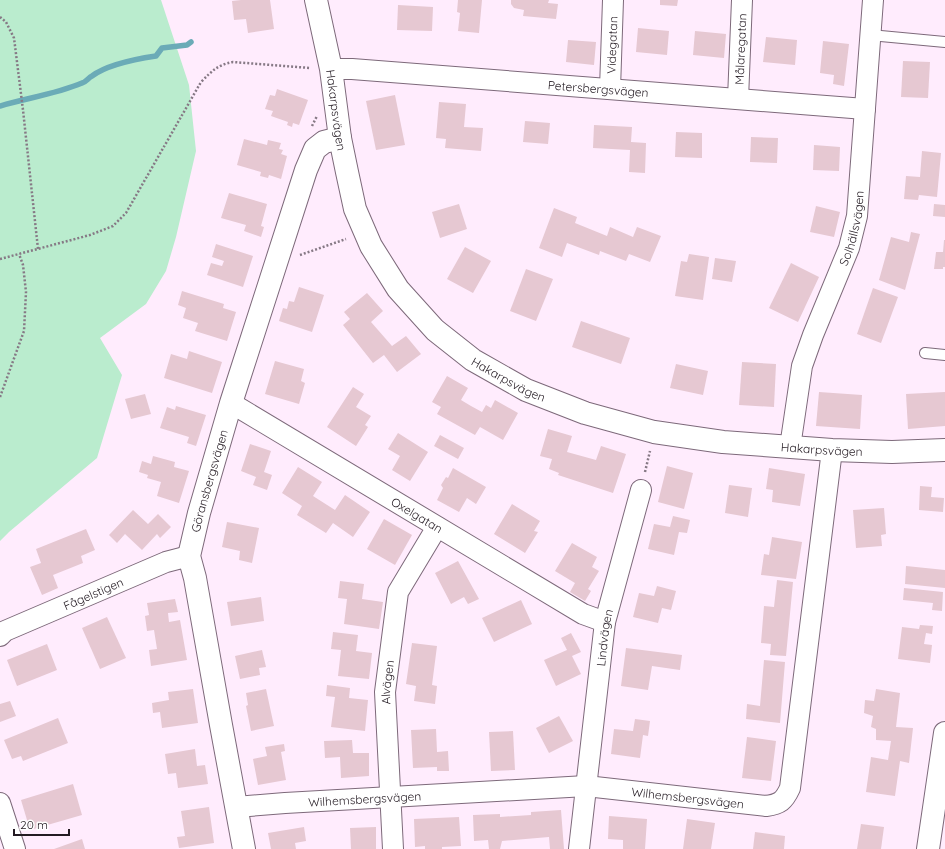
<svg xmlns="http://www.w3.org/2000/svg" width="945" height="849" font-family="Quicksand,sans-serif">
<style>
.green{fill:#baecce}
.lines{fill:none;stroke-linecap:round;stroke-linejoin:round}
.stream{stroke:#6babb7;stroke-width:5.5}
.building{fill:#e6c8d2}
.lane-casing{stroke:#7d697a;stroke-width:12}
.street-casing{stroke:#7d697a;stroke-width:22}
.secondary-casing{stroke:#7d697a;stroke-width:24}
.path{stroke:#867985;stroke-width:2.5;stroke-dasharray:2 2;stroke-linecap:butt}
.lane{stroke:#fff;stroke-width:10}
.street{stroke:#fff;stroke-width:20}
.secondary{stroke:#fff;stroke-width:22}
.labels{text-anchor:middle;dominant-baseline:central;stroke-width:3;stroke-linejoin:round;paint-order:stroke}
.street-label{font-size:12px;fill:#231a22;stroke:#fff}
</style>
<rect width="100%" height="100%" fill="#ffecfd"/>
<path class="green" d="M0,0H161L189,85L196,151L176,237L166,271L146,304L100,338L122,375L97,458L9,532L0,541Z"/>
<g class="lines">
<path class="stream" d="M0,106C27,98 56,94 82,83C86,82 88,78 92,76C108,64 136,59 156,56L162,48L187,45L191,42"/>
</g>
<g class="building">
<path d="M241,0H270L274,29L248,33L246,19L234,20L232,1Z"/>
<path d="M458,0H482L479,33L458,31L460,13L457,12Z"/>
<path d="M511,0H549L548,3L558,4L556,19L523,16L524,10L514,8L511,4Z"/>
<path d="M660,0H678L677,6L660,5Z"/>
<path d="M398,5L433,7L432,31L397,30Z"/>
<path d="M638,28L669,31L667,55L636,52Z"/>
<path d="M695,31L726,34L724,58L693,55Z"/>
<path d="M766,37L797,40L795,65L763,62Z"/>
<path d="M568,40L596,42L594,65L566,62Z"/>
<path d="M823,41L849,44L844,86L833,84L834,75L820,73Z"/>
<path d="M903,61L930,62L928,98L901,97Z"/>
<path d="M277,89L308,100L299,125L293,123L292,127L287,125L288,122L271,116L273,111L265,109L270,95L275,96Z"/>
<path d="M395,95L405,145L376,150L366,101Z"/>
<path d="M439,102L466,104L464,127L483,128L481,151L445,148L446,139L436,138Z"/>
<path d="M525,121L550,123L548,144L523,142Z"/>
<path d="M594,125L632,127L631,142L646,143L645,173L629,172L630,150L593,148Z"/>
<path d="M676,132L702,133V158L675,157Z"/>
<path d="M751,137L778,138L777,163L750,162Z"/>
<path d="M244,139L267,145L268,140L281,143L279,149L283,150L281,154L287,156L281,179L269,175L268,178L260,176L261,172L237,165Z"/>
<path d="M814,145L840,147L839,171L813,170Z"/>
<path d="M922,151L941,153L937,197L919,195L918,200L904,199L906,176L920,177Z"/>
<path d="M229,193L267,204L261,226L264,227L261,237L244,231L246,225L221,218Z"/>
<path d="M459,204L467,229L440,238L432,212Z"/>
<path d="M934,204L945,205V217L933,216Z"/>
<path d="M816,206L840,212L834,237L810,232Z"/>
<path d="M554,208L577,217L575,223L607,236L610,227L633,237L637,227L661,236L650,262L629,254L626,261L600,251L599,255L567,243L562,257L539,248Z"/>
<path d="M911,232L920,234L905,290L879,280L891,237L909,242Z"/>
<path d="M944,240H945V267H943V269H934L936,252H943Z"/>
<path d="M216,244L253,256L243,287L207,275L211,263L222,266L224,261L212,257Z"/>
<path d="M465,247L491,261L473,293L447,279Z"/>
<path d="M689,254L709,257L703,300L675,296L681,261L687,262Z"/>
<path d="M715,258L736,261L732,282L712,279Z"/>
<path d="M791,263L819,277L798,322L769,308Z"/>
<path d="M526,269L553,279L536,321L510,311Z"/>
<path d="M299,287L324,295L312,332L279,321L283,308L287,309L289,301L294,302Z"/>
<path d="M873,288L898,297L881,343L857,334Z"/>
<path d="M182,291L224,304L223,308L236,312L227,341L195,331L198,323L183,318L186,308L178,305Z"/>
<path d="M367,293L383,311L371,322L392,346L406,336L421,354L397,372L384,355L373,363L343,325L350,319L344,312Z"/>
<path d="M581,321L630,338L621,364L572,347Z"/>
<path d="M189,351L222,362L212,393L164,378L171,354L187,359Z"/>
<path d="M275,361L304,369L301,381L305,383L299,404L265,394Z"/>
<path d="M742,362L776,364L774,407L739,405Z"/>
<path d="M676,364L708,371L703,395L670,388Z"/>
<path d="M447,376L468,388L461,400L471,406L482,412L486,405L491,408L495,400L518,413L503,440L480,427L475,435L437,414L441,407L432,402Z"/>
<path d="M353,387L364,394L356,407L371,416L365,425L368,427L356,446L327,427Z"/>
<path d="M819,392L862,395L860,429L816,426Z"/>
<path d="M945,392V426L908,429L906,394Z"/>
<path d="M145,394L151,414L131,419L125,399Z"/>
<path d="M176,406L206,415L196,446L187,443L189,437L160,428L167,407L175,410Z"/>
<path d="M548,429L572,436L567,452L596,460L601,446L626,454L613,493L558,475L559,473L549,469L552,459L540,456Z"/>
<path d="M398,433L428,452L410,481L392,470L400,456L388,449Z"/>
<path d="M440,435L464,448L458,459L434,446Z"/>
<path d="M250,444L271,451L264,472L272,475L267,490L253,485L256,477L241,471Z"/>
<path d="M153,456L175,462L174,467L189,471L179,503L157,496L161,482L147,478L148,475L139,472L142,461L151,464Z"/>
<path d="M667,466L693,473L684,509L658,502Z"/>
<path d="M298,467L322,482L313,496L335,510L345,495L370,512L353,537L333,523L326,533L297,515L302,506L282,493Z"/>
<path d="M453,468L486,487L476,504L467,498L459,512L437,500L443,488L441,485L446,477L448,478Z"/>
<path d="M769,468L805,474L800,506L772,502L773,490L766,489Z"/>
<path d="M729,485L752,488L748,517L725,513Z"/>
<path d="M920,486L932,487L931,497L944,498L943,512L919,510Z"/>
<path d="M512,504L540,521L534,531L538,532L525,553L494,534Z"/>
<path d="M884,508L886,534L881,535L882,546L856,548L853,510Z"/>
<path d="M133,510L148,524L158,514L171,527L160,538L157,534L142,550L125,534L117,543L109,535Z"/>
<path d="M673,516L690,520L687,533L679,532L674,555L648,549L654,524L670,527Z"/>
<path d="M384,519L412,535L395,565L367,549Z"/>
<path d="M227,522L259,528L252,563L239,560L240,551L222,547Z"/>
<path d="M86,529L95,550L81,556L83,563L53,575L58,588L42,595L30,567L41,563L36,549Z"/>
<path d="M772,537L802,542L796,579L761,575L764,554L769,555Z"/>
<path d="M572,543L597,557L592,567L599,571L588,589L591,591L585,601L570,592L575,583L555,571Z"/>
<path d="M458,561L479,599L468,604L464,597L451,604L435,573Z"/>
<path d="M906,566L945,570V588L905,584Z"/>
<path d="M777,580L793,582L786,656L770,655L771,644L761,643L764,606L774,607Z"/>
<path d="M340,581L364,584L362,599L383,602L379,629L344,624L347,599L338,598Z"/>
<path d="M657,586L676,591L671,610L662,608L658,623L633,617L639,593L654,596Z"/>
<path d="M904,588L943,592L942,611L932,610L933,603L903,600Z"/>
<path d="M261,597L264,621L231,626L227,602Z"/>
<path d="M175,599L178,612L168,613L169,622L180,620L187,660L151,666L149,650L157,649L154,630L147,631L145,616L149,615L147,603Z"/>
<path d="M521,600L532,624L494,642L482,618Z"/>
<path d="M107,617L126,658L100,669L82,628Z"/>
<path d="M920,625L933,626L932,634L926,633L924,644L932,645L930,663L898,659L902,627L919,629Z"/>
<path d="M333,632L358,635L356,651L372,653L369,679L338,676L341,650L331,649Z"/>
<path d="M571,633L581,652L572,656L581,674L556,686L544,660L567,650L561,638Z"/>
<path d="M412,643L437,646L432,685L437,686L435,704L414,701L416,686L406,684Z"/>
<path d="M47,644L57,670L17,686L7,660Z"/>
<path d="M626,648L682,655L680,670L652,666L648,690L621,686Z"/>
<path d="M262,650L266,667L259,668L260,675L240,679L235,656Z"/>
<path d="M764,660L785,662L780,723L746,719L747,704L760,706Z"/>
<path d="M327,685L350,688L349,698L368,700L365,731L331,727L335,697L326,696Z"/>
<path d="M193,689L198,723L162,728L160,712L153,713L152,703L169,700L168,692Z"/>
<path d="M266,689L274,726L251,731L246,706L248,705L246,693Z"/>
<path d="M876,689L900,693L896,727L913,728L909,763L900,761L895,796L866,792L871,757L888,760L891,741L876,740V729L871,727L873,716L864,713L865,700L874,701Z"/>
<path d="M10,701L16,716L0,722V704Z"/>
<path d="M559,716L573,741L549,753L536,728Z"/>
<path d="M58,718L68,743L23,761L21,756L12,759L4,740Z"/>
<path d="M635,719L650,721L648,736L643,735L640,758L611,754L614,729L633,731Z"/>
<path d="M436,729L437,752L448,751L449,771H437V767L413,768L411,730Z"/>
<path d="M513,731L515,770L491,771L489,732Z"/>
<path d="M747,737L776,741L771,781L742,778Z"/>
<path d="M352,740L353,753H369V776L341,778L340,757L325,758L324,741Z"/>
<path d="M284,744L285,751L281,752L286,780L258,785L253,759L267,756L265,747Z"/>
<path d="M195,749L197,766L205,765L208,784L178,788L176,773L168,774L165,754Z"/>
<path d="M73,784L82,815L30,830L21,800Z"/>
<path d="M209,807L214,843L179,848L177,837L185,836L181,811Z"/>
<path d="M561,810L564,849H550L549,837L502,841L500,849H489L488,840L474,841L473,815L500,814V817L531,815V812Z"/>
<path d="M609,816L647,819L645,849H623V840L608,839Z"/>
<path d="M459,817L461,846L442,847V849H425V846L415,847L414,819Z"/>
<path d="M687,819L715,823L711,849H683Z"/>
<path d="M861,824L884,827L881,849H857Z"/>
<path d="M304,827L306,841L295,843L296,849H271L268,833Z"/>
<path d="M376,827V849H351L350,828Z"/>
<path d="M755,832L785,836L784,849H753Z"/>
<path d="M82,839L85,849H54Z"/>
</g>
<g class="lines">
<g class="lane-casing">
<g id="lane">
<path d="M870,35L945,42"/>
<path d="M925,353L945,355"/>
</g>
</g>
<g class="street-casing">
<g id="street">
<path id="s1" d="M331,69H352L865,109"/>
<path id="s2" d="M610,89L613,0"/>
<path id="s3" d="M738,99L742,0"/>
<path id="s4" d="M231,403L583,614L605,622"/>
<path id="s5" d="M790,447L802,366L813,335L849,248L857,216L873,0"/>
<path id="s6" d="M0,636L5,631L166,562L189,556"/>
<path d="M0,803L15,849"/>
<path id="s7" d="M236,807L285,803L586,786L766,806C780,804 784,801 790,788L832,450"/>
<path id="s8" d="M393,849L385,692L398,592L437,527"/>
<path id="s9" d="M579,849L605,622L641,490"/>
</g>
</g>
<g class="secondary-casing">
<g id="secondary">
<path id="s10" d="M316,0L331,69L340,138L347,172L355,209L371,246L398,289L435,330L473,360L526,390L585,413L654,432L723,442L832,450L892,452L945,450"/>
<path id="s11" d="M244,849L221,725L195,578L189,556L199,513L231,403L306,170L315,149L324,142L340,138"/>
<path d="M928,849L945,733"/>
</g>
</g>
<g class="path">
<path d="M0,17L6,22L14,38L23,110L38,249"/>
<path d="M312,126L317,116"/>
<path d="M300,255L346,239"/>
<path d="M0,259L90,235L113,226L126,213L201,82C212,71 217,65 233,62L310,68"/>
<path d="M0,397L24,331L26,292L23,265L19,254"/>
<path d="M645,472L650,451"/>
</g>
<use href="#lane" class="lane"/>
<use href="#street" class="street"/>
<use href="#secondary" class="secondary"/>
</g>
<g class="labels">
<g class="street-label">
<text stroke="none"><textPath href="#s2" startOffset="44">Videgatan</textPath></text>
<text stroke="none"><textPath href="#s3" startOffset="50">Målaregatan</textPath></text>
<text stroke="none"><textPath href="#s1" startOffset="268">Petersbergsvägen</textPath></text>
<text stroke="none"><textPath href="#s10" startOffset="112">Hakarpsvägen</textPath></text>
<text stroke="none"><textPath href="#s5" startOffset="229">Solhällsvägen</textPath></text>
<text stroke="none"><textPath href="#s10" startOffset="448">Hakarpsvägen</textPath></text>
<text stroke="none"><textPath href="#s10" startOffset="772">Hakarpsvägen</textPath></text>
<text stroke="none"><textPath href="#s11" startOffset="376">Göransbergsvägen</textPath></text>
<text stroke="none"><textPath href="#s4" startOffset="217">Oxelgatan</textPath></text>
<text stroke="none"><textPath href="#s6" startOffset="103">Fågelstigen</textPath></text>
<text stroke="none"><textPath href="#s9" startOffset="213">Lindvägen</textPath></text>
<text stroke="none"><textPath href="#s8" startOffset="167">Alvägen</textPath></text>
<text stroke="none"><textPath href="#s7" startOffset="453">Wilhemsbergsvägen</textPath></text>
<text stroke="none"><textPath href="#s7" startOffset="129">Wilhemsbergsvägen</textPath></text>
</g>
</g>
<path d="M14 829v6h55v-6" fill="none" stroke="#231a22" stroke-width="2"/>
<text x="20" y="829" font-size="12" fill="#231a22" stroke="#ffffff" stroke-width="3" paint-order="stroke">20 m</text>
</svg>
